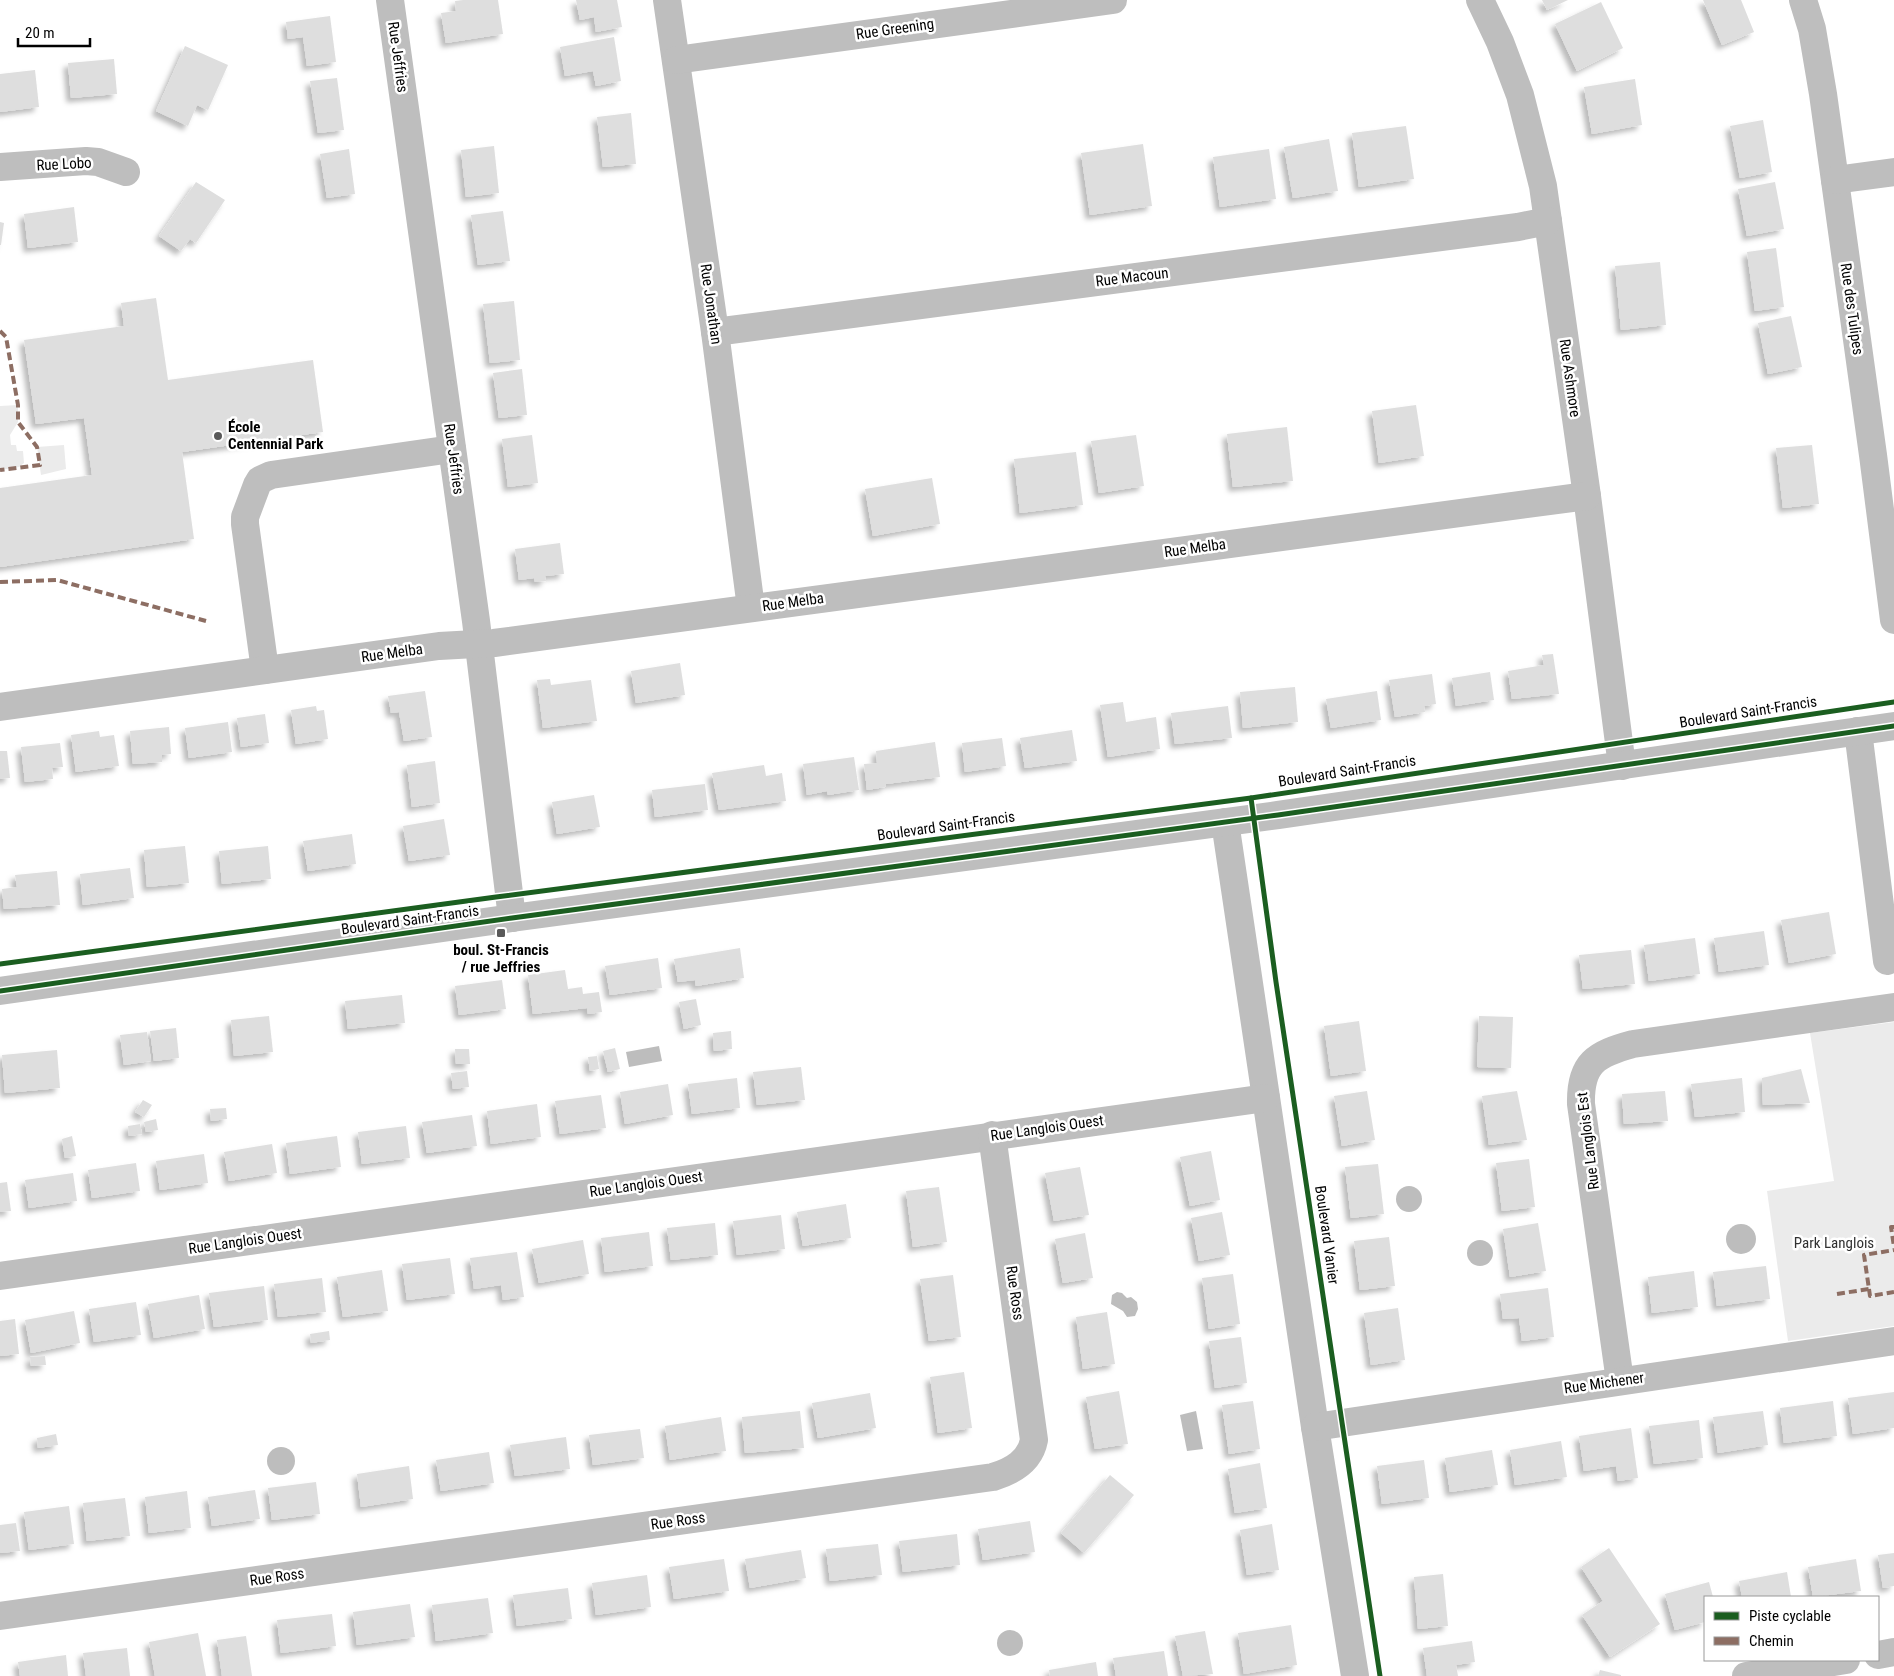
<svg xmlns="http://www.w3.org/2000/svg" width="1894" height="1676" font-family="'Roboto Condensed',sans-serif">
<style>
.green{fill:#ebebeb}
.water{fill:#bdbdbd}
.building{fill:#dedede;filter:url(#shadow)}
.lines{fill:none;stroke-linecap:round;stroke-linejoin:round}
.minor{stroke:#bebebe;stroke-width:28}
.quiet{stroke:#8d6e63;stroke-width:4;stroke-dasharray:8 4;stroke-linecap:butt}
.cycleway-casing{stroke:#fff;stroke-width:8}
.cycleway{stroke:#1b5e20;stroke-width:5}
.poi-dot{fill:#595959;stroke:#fff;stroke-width:2}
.labels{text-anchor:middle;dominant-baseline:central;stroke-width:5;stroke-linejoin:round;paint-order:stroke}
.street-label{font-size:15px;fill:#000;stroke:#fff}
.poi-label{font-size:15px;font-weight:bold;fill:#000;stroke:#fff;text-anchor:start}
.park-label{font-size:15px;fill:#313131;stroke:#fff}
</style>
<defs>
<filter id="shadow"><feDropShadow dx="-4.5" dy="4.5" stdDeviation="2.5" flood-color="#0004"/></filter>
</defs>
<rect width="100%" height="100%" fill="#fff"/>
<g class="green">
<path d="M18,405V422L10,435L11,445H16L17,451H23L24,463L19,467L0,470V406Z"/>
<path d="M64,445L66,469L41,475L37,447Z"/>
<path d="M1894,1022V1326L1788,1341L1767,1191L1834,1181L1810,1033Z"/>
</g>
<g class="water">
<path d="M659,1046L662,1061L629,1067L626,1052Z"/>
<circle cx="1409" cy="1199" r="13"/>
<circle cx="1741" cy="1239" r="15"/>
<circle cx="1480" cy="1253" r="13"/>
<path d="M1117,1292L1122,1293L1127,1298L1131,1297L1137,1302L1138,1309L1135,1316L1127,1317L1123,1311L1111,1304L1112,1295Z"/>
<path d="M1196,1411L1203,1449L1187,1451L1180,1415Z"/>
<circle cx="281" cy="1461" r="14"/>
<circle cx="1010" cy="1643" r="13"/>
</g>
<g class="building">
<path d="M463,0H498L503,34L446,43L441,13L456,11L455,1Z"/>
<path d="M576,0H617L622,27L596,32L594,17L580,20Z"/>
<path d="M1542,0H1568L1547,10Z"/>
<path d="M1703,0H1741L1754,32L1722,45Z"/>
<path d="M1601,2L1623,48L1577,71L1555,24Z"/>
<path d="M330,16L336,62L307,66L303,37L288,39L286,22Z"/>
<path d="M614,37L621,81L596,86L593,71L565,76L560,47Z"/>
<path d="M185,46L228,65L208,110L197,105L188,126L156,111Z"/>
<path d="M114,59L117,94L71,98L68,63Z"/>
<path d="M35,70L39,107L0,112V74Z"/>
<path d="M337,78L344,130L318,133L310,81Z"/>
<path d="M1635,79L1642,125L1592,134L1584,87Z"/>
<path d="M631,113L636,164L603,167L597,117Z"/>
<path d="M1763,120L1772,172L1740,178L1730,126Z"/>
<path d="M1406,126L1414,179L1359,187L1352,133Z"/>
<path d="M1329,139L1338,191L1293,198L1284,147Z"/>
<path d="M1143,144L1152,206L1090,215L1081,153Z"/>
<path d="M494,146L499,193L466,197L461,150Z"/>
<path d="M349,149L355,194L327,198L320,154Z"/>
<path d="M1269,149L1276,199L1220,207L1213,157Z"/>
<path d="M196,182L225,200L196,243L190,239L181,251L159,236Z"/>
<path d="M1775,182L1784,229L1747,236L1738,189Z"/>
<path d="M74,207L78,242L28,248L24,214Z"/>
<path d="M503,211L510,261L478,265L471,215Z"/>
<path d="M0,222L4,223L1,245H0Z"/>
<path d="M1776,248L1784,307L1755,311L1747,252Z"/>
<path d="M1660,262L1666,325L1621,330L1615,266Z"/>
<path d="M156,298L168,380L313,360L323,432L182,452L194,539L0,567V488L92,475L84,418L36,424L24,340L124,326L121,303Z"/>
<path d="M514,301L520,360L490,363L483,304Z"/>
<path d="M1791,316L1802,367L1768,374L1758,323Z"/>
<path d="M522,369L527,415L499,418L493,373Z"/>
<path d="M1416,405L1424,456L1379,463L1372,411Z"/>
<path d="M1287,427L1293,481L1233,487L1227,434Z"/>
<path d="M532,435L538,483L508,487L502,439Z"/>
<path d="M1136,435L1144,486L1099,493L1091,441Z"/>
<path d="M1812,445L1819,504L1783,508L1776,448Z"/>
<path d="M1076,452L1083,505L1020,513L1014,459Z"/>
<path d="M932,478L940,524L873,536L865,489Z"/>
<path d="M560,543L564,574L545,576L546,581L535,582L534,578L519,580L515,549Z"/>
<path d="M1553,654L1559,694L1512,699L1508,671L1544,665L1542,655Z"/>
<path d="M680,663L685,695L636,703L631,671Z"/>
<path d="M1490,672L1494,700L1456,706L1452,678Z"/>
<path d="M1432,674L1436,704L1424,706L1425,712L1395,717L1389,680Z"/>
<path d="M550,679L551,685L591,680L597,721L543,728L537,680Z"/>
<path d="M1295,687L1298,722L1243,728L1240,692Z"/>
<path d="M425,691L432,737L404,741L399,712L391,713L388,696Z"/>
<path d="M1377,691L1381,720L1331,728L1326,699Z"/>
<path d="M1123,702L1126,722L1156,717L1160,749L1108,757L1100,705Z"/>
<path d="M316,706L317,711L324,710L328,739L296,744L291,710Z"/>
<path d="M1228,706L1232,738L1175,744L1171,713Z"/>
<path d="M265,714L269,743L241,747L237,718Z"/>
<path d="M228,722L232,752L189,758L185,728Z"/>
<path d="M169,727L171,754L162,755V762L133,764L130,731Z"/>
<path d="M1072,730L1077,761L1025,768L1020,738Z"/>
<path d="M99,731L100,737L114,735L119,766L76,772L71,735Z"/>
<path d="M1002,738L1006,766L965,772L962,743Z"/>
<path d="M935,742L940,777L886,784L885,787L867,790L864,764L877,763L876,751Z"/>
<path d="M60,743L63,767L52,768L53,779L25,782L21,747Z"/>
<path d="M0,751H7L10,778L0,779Z"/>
<path d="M854,757L859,790L828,795L827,791L807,795L803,764Z"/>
<path d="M435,761L440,803L412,807L407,765Z"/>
<path d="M764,765L766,776L782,773L786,801L719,810L712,773Z"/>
<path d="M705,784L708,810L655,817L652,790Z"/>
<path d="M594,795L600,827L557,834L552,802Z"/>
<path d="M444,819L450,855L409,861L403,826Z"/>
<path d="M352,834L356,864L308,871L303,841Z"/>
<path d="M185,846L189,883L147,887L144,850Z"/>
<path d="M268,846L271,879L222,884L219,851Z"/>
<path d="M130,868L134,898L83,905L80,874Z"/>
<path d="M57,871L60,905L4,909L2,889L17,887L15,875Z"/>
<path d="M1829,912L1836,954L1789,963L1781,920Z"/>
<path d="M1764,931L1769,965L1719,972L1714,938Z"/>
<path d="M1695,938L1700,974L1649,981L1644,945Z"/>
<path d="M740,948L744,978L696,986L695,980L678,982L674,959Z"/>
<path d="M1631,950L1635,984L1583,989L1579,955Z"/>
<path d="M658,958L662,988L610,995L605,966Z"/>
<path d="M565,970L568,989L582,987L583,994L599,992L602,1012L588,1014L587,1008L533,1014L528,975Z"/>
<path d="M502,980L506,1009L459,1015L455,986Z"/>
<path d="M402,995L405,1023L348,1029L345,1001Z"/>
<path d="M696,999L701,1025L684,1029L679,1002Z"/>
<path d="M269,1016L273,1052L234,1056L231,1020Z"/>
<path d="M1479,1016L1513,1017L1511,1068L1477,1067Z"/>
<path d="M1359,1021L1366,1071L1331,1076L1324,1026Z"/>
<path d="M176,1028L179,1058L154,1061L150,1031Z"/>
<path d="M731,1031L732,1049L714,1051L713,1033Z"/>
<path d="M147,1032L151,1061L124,1065L120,1035Z"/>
<path d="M615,1048L620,1069L608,1072L603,1051Z"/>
<path d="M455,1049H469L470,1064H456Z"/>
<path d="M57,1050L60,1088L5,1093L2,1055Z"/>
<path d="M597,1056L599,1069L590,1071L588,1057Z"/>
<path d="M801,1067L805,1100L757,1105L753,1072Z"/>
<path d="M1801,1069L1810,1103L1763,1105L1762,1078Z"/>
<path d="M467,1071L469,1087L453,1089L451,1073Z"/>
<path d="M737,1078L740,1108L692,1114L688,1084Z"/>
<path d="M1742,1078L1745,1112L1695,1117L1691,1084Z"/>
<path d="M668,1084L673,1115L625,1124L620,1092Z"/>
<path d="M1367,1091L1375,1140L1342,1146L1334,1096Z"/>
<path d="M1517,1091L1527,1140L1489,1145L1482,1096Z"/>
<path d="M1665,1091L1668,1121L1624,1124L1622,1094Z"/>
<path d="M601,1095L606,1128L560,1134L555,1101Z"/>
<path d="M143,1100L152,1105L144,1117L135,1112Z"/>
<path d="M537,1104L541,1137L491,1144L487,1111Z"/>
<path d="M226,1108L227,1119L211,1121L210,1109Z"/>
<path d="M472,1115L477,1146L427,1153L422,1122Z"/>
<path d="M156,1119L158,1130L146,1132L144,1122Z"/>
<path d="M140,1124L142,1134L129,1136L128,1126Z"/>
<path d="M406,1126L410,1158L362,1164L358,1132Z"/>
<path d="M72,1136L76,1156L65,1158L62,1139Z"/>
<path d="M337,1136L341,1167L290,1174L286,1143Z"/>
<path d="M272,1144L277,1173L229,1181L224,1152Z"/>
<path d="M1211,1151L1220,1200L1190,1206L1180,1157Z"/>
<path d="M204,1154L208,1183L160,1190L156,1161Z"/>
<path d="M1529,1159L1535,1207L1502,1211L1496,1163Z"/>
<path d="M136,1163L140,1191L92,1198L88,1170Z"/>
<path d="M1378,1164L1384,1214L1351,1218L1345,1167Z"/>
<path d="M1080,1167L1089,1215L1054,1221L1045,1173Z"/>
<path d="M73,1173L77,1201L29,1208L25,1180Z"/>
<path d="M7,1182L11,1211L0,1212V1183Z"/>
<path d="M939,1187L947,1242L913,1247L906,1191Z"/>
<path d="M846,1204L851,1238L803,1246L797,1212Z"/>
<path d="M1222,1212L1230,1255L1199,1261L1191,1218Z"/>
<path d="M781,1215L785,1249L737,1255L733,1221Z"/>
<path d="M715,1223L718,1255L671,1260L667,1228Z"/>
<path d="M1538,1223L1546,1271L1510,1277L1503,1229Z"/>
<path d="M649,1232L653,1266L605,1272L601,1238Z"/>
<path d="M1085,1233L1093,1278L1063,1283L1055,1239Z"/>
<path d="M1389,1237L1395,1286L1360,1290L1354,1241Z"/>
<path d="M583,1240L589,1274L539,1283L532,1249Z"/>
<path d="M517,1252L524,1297L503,1300L501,1285L474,1289L470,1258Z"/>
<path d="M450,1258L455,1294L407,1300L402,1264Z"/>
<path d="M1766,1266L1770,1299L1717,1306L1713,1272Z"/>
<path d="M382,1270L388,1311L343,1317L337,1277Z"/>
<path d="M1694,1271L1698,1307L1652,1313L1648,1277Z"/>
<path d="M1233,1274L1240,1324L1209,1329L1202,1278Z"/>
<path d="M953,1275L961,1337L929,1341L920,1279Z"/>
<path d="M322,1278L326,1312L278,1317L274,1284Z"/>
<path d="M264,1286L268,1320L214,1327L209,1293Z"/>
<path d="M1548,1288L1554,1337L1522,1341L1519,1318L1503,1319L1500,1294Z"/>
<path d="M199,1295L205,1329L154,1338L148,1304Z"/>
<path d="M136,1302L141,1335L94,1342L89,1309Z"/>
<path d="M1398,1308L1405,1360L1371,1365L1364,1313Z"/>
<path d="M74,1311L80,1343L31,1353L25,1320Z"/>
<path d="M1107,1312L1115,1364L1083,1369L1076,1317Z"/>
<path d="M15,1319L19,1354L0,1356V1321Z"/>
<path d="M329,1331L330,1340L311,1343L310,1334Z"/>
<path d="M1241,1337L1247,1383L1215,1388L1209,1341Z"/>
<path d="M45,1356L46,1365L31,1366L30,1357Z"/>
<path d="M964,1372L972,1428L938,1433L930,1377Z"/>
<path d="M1119,1391L1128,1444L1095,1449L1086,1397Z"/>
<path d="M1894,1392V1428L1853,1434L1848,1398Z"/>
<path d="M870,1393L876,1428L818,1438L812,1403Z"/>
<path d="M1253,1401L1260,1449L1229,1454L1222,1405Z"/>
<path d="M1833,1401L1837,1436L1784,1443L1780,1408Z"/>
<path d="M800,1411L804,1448L745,1453L742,1417Z"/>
<path d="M1763,1411L1768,1445L1718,1453L1713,1417Z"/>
<path d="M721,1417L726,1451L670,1460L665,1426Z"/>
<path d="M1699,1420L1703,1458L1654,1464L1649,1426Z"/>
<path d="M1631,1428L1638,1478L1618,1481L1616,1466L1584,1471L1579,1436Z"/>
<path d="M640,1429L644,1458L593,1465L589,1435Z"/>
<path d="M56,1434L58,1445L38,1448L37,1438Z"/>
<path d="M566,1437L570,1469L515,1476L510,1445Z"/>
<path d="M1561,1441L1567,1477L1515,1485L1510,1450Z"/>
<path d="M1492,1450L1498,1485L1450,1492L1445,1458Z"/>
<path d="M489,1452L494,1483L441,1491L436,1460Z"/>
<path d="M1424,1460L1429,1498L1382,1504L1377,1466Z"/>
<path d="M1260,1463L1267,1508L1235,1513L1228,1469Z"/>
<path d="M409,1466L413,1499L361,1507L357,1474Z"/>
<path d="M1110,1475L1134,1495L1084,1553L1061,1533Z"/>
<path d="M316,1482L320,1514L272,1520L268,1488Z"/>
<path d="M255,1490L260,1519L212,1526L208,1497Z"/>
<path d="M187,1491L191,1528L149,1533L145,1497Z"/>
<path d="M125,1498L130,1536L87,1541L83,1503Z"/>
<path d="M69,1506L74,1544L29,1550L24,1512Z"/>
<path d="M1030,1521L1035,1552L983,1560L978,1529Z"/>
<path d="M16,1523L20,1551L0,1553V1525Z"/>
<path d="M1272,1524L1279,1570L1247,1575L1240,1530Z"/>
<path d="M957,1534L960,1565L903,1572L899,1541Z"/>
<path d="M878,1544L882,1575L830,1581L826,1549Z"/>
<path d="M1609,1548L1660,1624L1610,1657L1582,1615L1603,1601L1581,1567Z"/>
<path d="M801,1550L806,1578L750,1588L745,1559Z"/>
<path d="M1894,1553V1586L1883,1588L1878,1555Z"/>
<path d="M724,1559L729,1591L674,1599L669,1567Z"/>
<path d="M1856,1559L1861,1591L1813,1597L1808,1567Z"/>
<path d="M1787,1572L1791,1597H1742L1739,1581Z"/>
<path d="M1443,1574L1448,1626L1418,1629L1414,1577Z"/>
<path d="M647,1575L651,1607L596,1615L592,1583Z"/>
<path d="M1709,1582L1713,1597H1705V1622L1675,1630L1665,1594Z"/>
<path d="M568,1588L572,1619L517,1626L513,1595Z"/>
<path d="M488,1598L493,1633L436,1641L432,1605Z"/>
<path d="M410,1604L415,1637L357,1645L353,1612Z"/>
<path d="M332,1614L336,1646L281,1653L277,1620Z"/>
<path d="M1291,1625L1297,1665L1244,1674L1238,1633Z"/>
<path d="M1205,1631L1213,1674L1183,1676L1175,1636Z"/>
<path d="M198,1633L206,1676H155L149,1642Z"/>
<path d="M246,1636L252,1676H222L217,1640Z"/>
<path d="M1472,1641L1475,1662L1456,1665L1458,1676H1427L1423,1648Z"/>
<path d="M127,1648L130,1676H86L83,1653Z"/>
<path d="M1164,1651L1168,1676H1116L1113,1658Z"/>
<path d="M66,1655L68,1676H20L18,1662Z"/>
<path d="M1096,1662L1098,1676H1050L1049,1670Z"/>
<path d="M1600,1670L1621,1675V1676H1598Z"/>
</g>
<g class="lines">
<g class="minor">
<path d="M390,0L476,621L512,918"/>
<path d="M667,0L715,332L751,608"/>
<path d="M1480,0L1500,42L1520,95L1543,186L1587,496L1622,766"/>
<path d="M1803,0L1812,29L1823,94L1873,455L1894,620"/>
<path d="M676,60L1113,0"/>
<path d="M0,167L86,161L98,162L126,172"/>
<path d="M1835,180L1894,172"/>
<path d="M715,332L1518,227L1548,221"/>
<path d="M265,670L245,524V517L257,485L260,480L271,475L452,449"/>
<path d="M0,707L439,646L494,643L1587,496"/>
<path d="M1858,731L1887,961"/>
<path d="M1225,822L1315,1427L1355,1676"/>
<path d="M0,991L512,918L1278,815L1894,726"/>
<path d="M0,1276L1266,1098"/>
<path d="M1620,1381L1581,1104C1580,1063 1596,1054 1633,1044L1894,1007"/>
<path d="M1315,1427L1894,1341"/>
<path d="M0,1616L993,1477C1013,1471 1030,1461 1034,1440L992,1135"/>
<path d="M1878,1655L1894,1652"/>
<path d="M1746,1676L1846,1660"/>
</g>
<g class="quiet">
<path d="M0,331L6,337L18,405V422L37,447L40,465L0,470"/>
<path d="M0,582L57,580L206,621"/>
<path d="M1894,1227H1891L1894,1247"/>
<path d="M1869,1289L1870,1296L1894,1292"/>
<path d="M1837,1294L1869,1289L1864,1255L1894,1250"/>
</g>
<g class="cycleway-casing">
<g id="cycleway">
<path d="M1251,798L1276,982L1380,1676"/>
<path d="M0,964L496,897L1251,798L1894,702"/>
<path d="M0,991L512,918L1278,815L1894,726"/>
</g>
</g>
<use href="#cycleway" class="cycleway"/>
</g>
<g class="poi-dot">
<circle cx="218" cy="436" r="5"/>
<rect x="496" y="928" width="10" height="10" rx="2.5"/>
</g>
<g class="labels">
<g class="street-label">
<text transform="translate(895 29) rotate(-8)">Rue Greening</text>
<text transform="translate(398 57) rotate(82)">Rue Jeffries</text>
<text transform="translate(64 164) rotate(-3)">Rue Lobo</text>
<text transform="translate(1132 277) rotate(-7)">Rue Macoun</text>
<text transform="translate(711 304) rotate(82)">Rue Jonathan</text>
<text transform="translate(1852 309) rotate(82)">Rue des Tulipes</text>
<text transform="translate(1570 378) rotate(82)">Rue Ashmore</text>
<text transform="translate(454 459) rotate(82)">Rue Jeffries</text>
<text transform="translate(1195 548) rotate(-8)">Rue Melba</text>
<text transform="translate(793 602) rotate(-8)">Rue Melba</text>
<text transform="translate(392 653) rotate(-8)">Rue Melba</text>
<text transform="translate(1748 712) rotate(-9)">Boulevard Saint-Francis</text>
<text transform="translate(1347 771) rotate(-9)">Boulevard Saint-Francis</text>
<text transform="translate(946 826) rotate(-8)">Boulevard Saint-Francis</text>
<text transform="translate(410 920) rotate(-8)">Boulevard Saint-Francis</text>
<text transform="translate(1047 1128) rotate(-8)">Rue Langlois Ouest</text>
<text transform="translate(1588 1141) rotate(-97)">Rue Langlois Est</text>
<text transform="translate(646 1184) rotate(-8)">Rue Langlois Ouest</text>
<text transform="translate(1327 1235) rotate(82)">Boulevard Vanier</text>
<text transform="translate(245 1241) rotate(-8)">Rue Langlois Ouest</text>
<text transform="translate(1015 1293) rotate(82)">Rue Ross</text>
<text transform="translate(1604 1383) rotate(-8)">Rue Michener</text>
<text transform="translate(678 1521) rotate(-8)">Rue Ross</text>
<text transform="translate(277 1577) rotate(-8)">Rue Ross</text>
</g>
<g class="poi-label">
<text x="228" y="427">École<tspan x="228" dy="17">Centennial Park</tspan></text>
<text x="501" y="950" text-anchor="middle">boul. St-Francis<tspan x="501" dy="17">/ rue Jeffries</tspan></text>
</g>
<g class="park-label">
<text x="1834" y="1243">Park Langlois</text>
</g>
</g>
<rect x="1704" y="1596" width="175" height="65" fill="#ffffff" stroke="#999999"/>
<rect x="1714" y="1612" width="25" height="8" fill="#1b5e20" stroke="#999999"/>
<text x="1749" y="1621" font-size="15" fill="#000000">Piste cyclable</text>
<rect x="1714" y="1637" width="25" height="8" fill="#8d6e63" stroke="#999999"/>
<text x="1749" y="1646" font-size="15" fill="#000000">Chemin</text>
<path d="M18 38v8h72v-8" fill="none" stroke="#000000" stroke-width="2.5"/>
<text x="25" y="38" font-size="15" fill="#000000" stroke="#ffffff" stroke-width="4" paint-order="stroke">20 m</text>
</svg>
